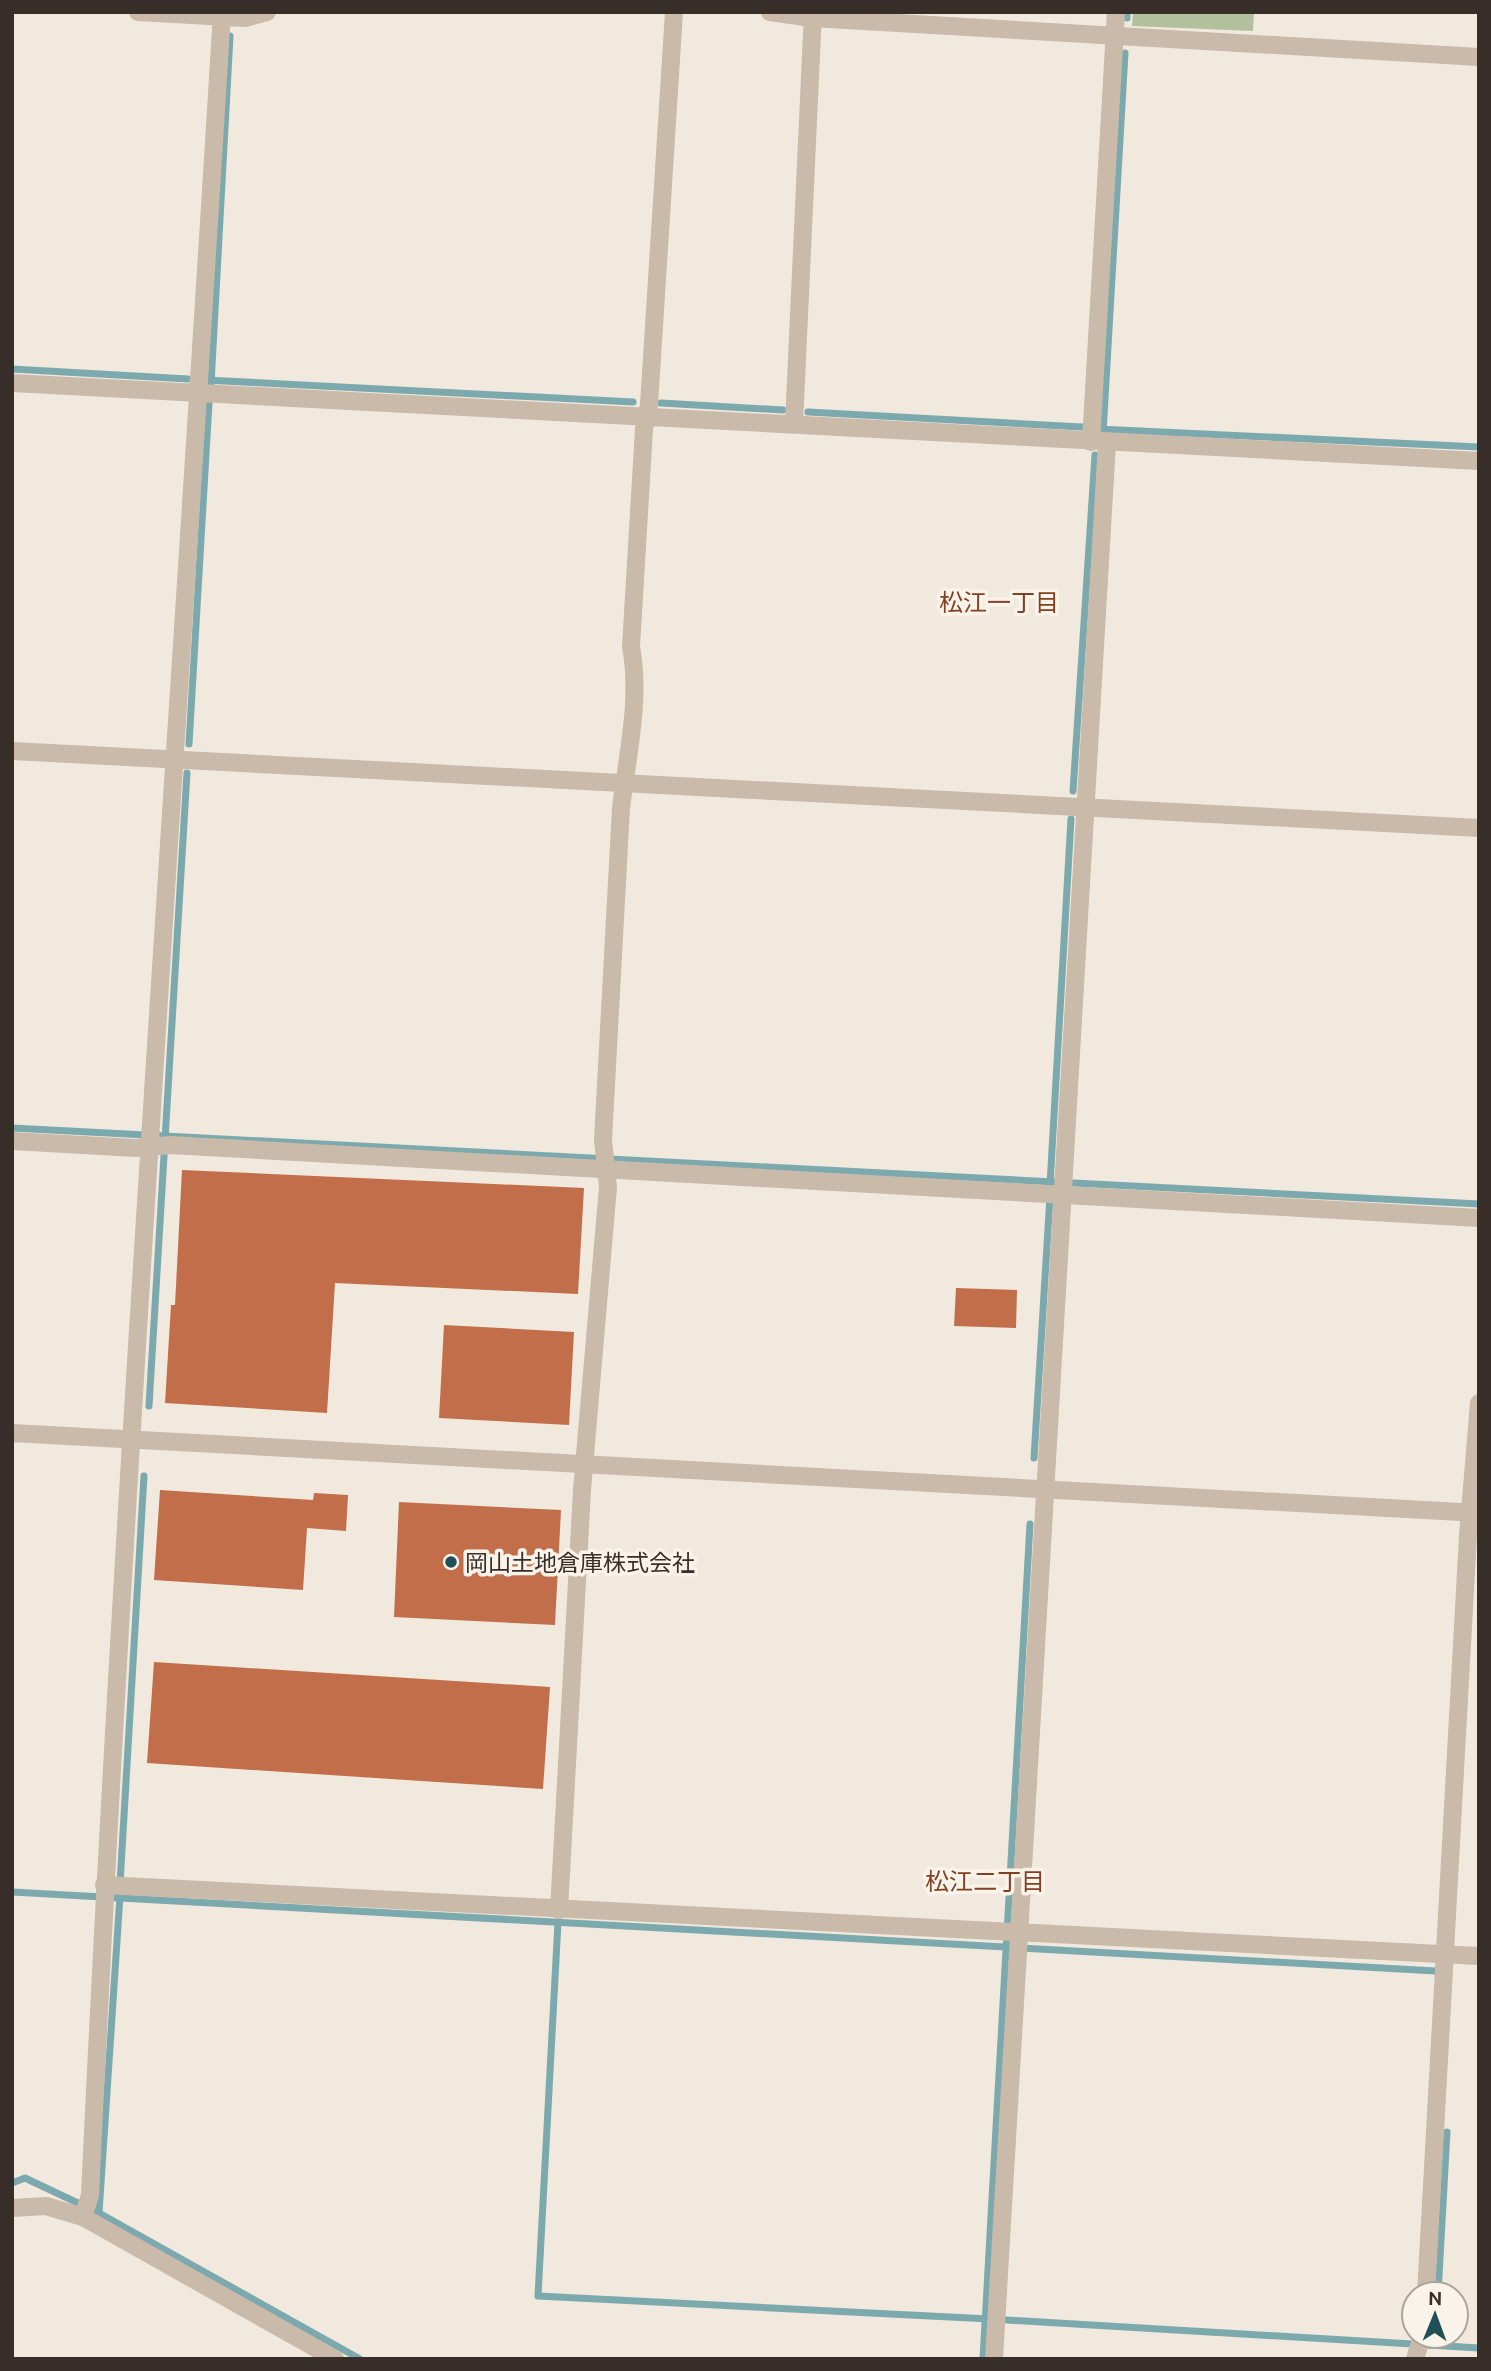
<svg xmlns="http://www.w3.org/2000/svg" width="1491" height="2371" font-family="Ubuntu,'Noto Sans JP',sans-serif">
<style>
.green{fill:#b2c09d}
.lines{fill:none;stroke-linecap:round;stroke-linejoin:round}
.stream{stroke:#7ca9ae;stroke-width:7}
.building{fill:#c26e4a}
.minor{stroke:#c9baa9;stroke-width:18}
.tertiary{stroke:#c9baa9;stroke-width:18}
.poi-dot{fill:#1f5057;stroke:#f9f3e9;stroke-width:2.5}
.labels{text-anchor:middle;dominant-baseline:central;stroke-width:7;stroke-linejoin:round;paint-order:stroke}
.poi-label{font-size:23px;fill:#372e29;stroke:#f9f3e9;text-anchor:start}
.neighbourhood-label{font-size:24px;fill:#834024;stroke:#f9f3e9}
</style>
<rect width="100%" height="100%" fill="#f1e9dd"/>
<path class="green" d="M1133,12H1254L1253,31L1132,26Z"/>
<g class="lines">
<g class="stream">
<path d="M1127,18V12"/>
<path d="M12,369L188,379"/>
<path d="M205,380L633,402"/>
<path d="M211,384L230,36"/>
<path d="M661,403L783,410"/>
<path d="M808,412L1082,427"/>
<path d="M1098,429L1479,447"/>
<path d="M1103,433L1125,53"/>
<path d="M189,744L209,403"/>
<path d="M1073,791L1095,455"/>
<path d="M12,1128L1479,1204"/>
<path d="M1050,1185L1071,819"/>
<path d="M149,1406L187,773"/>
<path d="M1034,1458L1050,1196"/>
<path d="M120,1884L144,1476"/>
<path d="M12,1892L1436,1971"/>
<path d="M558,1922L538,2296L989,2319"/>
<path d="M12,2183L25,2178L99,2213L360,2359"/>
<path d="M99,2213L120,1896"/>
<path d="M1438,2294L1447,2132"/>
<path d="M1007,2320L1479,2348"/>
<path d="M983,2359L1030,1524"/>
</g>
</g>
<g class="building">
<path d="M182,1170L584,1188L578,1294L335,1283L327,1413L165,1403L171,1305H175Z"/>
<path d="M956,1288L1017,1290L1016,1328L954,1326Z"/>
<path d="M444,1325L574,1332L569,1425L439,1418Z"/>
<path d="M160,1490L313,1500L314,1493L348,1495L346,1531L307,1528L303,1590L154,1580Z"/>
<path d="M399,1502L561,1510L555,1625L394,1617Z"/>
<path d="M154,1662L550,1687L543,1789L147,1763Z"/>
</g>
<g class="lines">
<g class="minor">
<path d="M138,12L245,18L267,12"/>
<path d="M770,12L812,18L1479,57"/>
<path d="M12,383L1479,461"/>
<path d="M794,424L813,12"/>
<path d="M1091,442L1116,12"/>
<path d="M12,751L1479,828"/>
<path d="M12,1141L136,1148L170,1145L1479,1218"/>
<path d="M104,1885L1479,1956"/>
<path d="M559,1910L582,1490L608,1187L603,1140L621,808C627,757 641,699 631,647L644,429L649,405L674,12"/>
<path d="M12,2208L46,2206L83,2217L335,2359"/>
<path d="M83,2217L90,2195C124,1467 178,740 222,12"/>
<path d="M1426,2294L1468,1536L1479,1403"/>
<path d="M994,2359L1107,443"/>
<path d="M1415,2359L1422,2336"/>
</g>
<path class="tertiary" d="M12,1433L1479,1513"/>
</g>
<circle class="poi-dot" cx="451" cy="1562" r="7"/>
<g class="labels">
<g class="poi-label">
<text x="465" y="1562">岡山土地倉庫株式会社</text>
</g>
<g class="neighbourhood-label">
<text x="999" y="602">松江一丁目</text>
<text x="985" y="1881">松江二丁目</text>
</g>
</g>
<rect width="1491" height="2371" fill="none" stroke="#372e29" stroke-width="28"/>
<g transform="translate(1435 2315) rotate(1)"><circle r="33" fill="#f9f3e9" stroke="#aba49c" stroke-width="2"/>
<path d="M0-5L12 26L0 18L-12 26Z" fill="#1f5057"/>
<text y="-10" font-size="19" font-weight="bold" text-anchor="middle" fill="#372e29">N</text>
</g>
</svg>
